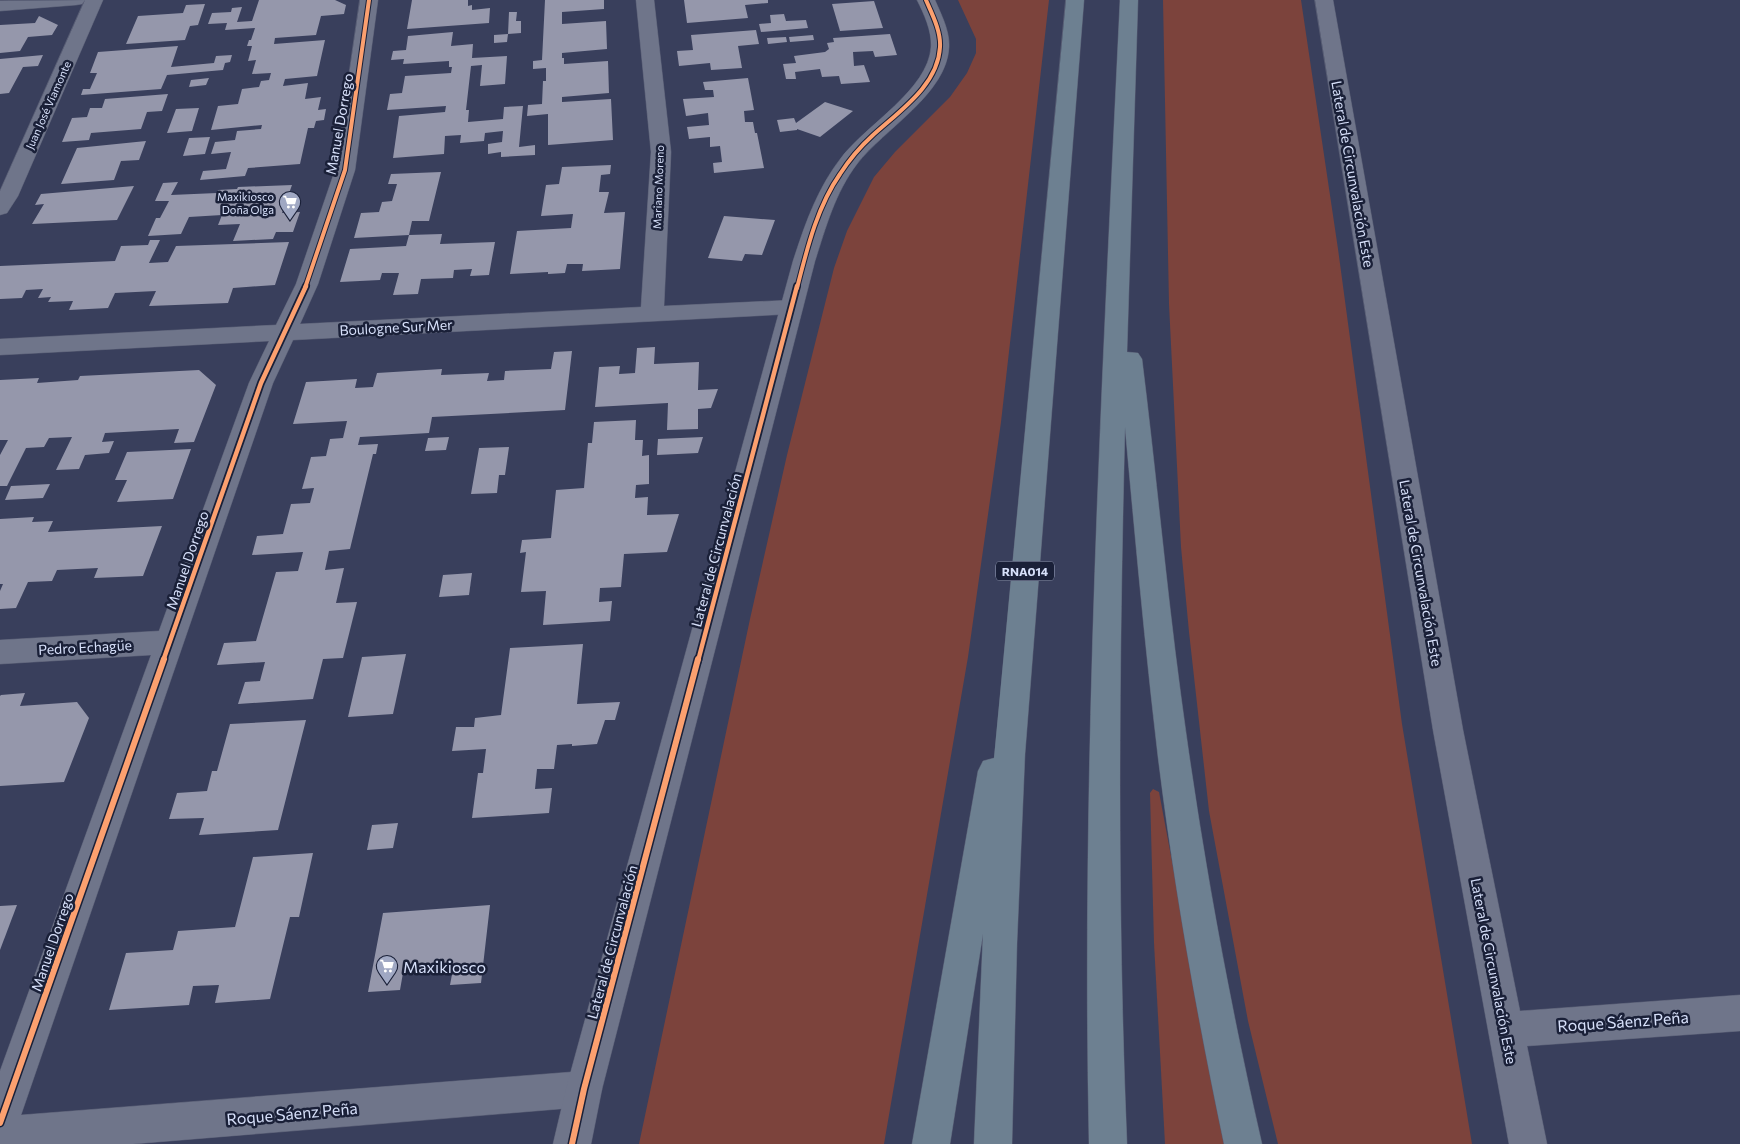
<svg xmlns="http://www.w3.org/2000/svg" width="1740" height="1144" font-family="Commissioner,sans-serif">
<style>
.green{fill:#7c433c}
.building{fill:#9597ab}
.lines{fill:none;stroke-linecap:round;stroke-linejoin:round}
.minor-casing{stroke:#575c73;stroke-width:1}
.tertiary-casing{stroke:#575c73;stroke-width:1}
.motorway-casing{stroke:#575c73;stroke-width:1}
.minor{fill:#6f758a;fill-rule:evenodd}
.tertiary{fill:#6f758a;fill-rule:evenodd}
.motorway{fill:#6d8091;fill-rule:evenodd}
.cycleway-far2-casing{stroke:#1a2038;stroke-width:6}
.cycleway-far1-casing{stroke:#1a2038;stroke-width:8}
.cycleway-casing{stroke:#1a2038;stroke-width:9}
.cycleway-far2{stroke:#fca06f;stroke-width:4}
.cycleway-far1{stroke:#fca06f;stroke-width:4.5}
.cycleway{stroke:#fca06f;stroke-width:6}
.labels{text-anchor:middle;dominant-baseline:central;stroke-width:5;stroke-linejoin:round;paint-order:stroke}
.far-street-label{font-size:11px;fill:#d7e0fa;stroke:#1a2038}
.far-poi-label{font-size:11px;fill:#d7e0fa;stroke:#1a2038;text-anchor:end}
.shield{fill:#1a2038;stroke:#9ea6c0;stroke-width:1}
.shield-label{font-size:12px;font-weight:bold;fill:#d7e0fa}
.street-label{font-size:14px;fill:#d7e0fa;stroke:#1a2038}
.near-poi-label{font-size:16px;fill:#d7e0fa;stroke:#1a2038;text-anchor:start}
.near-street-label{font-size:16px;fill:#d7e0fa;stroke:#1a2038}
</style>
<rect width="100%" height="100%" fill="#393f5c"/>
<g class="green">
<path d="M958,0H1049L1001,422L968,657L884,1144H639L750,619L787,455L834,268L847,231L874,177L895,152L950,97L967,73L976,53V39Z"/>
<path d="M1163,0H1301L1338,249L1402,724L1472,1144H1278L1248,1021L1209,811L1189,632L1181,547L1169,304Z"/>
<path d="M1153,789L1159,792L1225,1144H1165L1154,943L1150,793Z"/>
</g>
<g class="building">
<path d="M259,0H335L346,5L344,14L321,16L316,35L275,38L274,44L325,40L317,76L285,79L283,86L308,83L305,99L321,97L318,110L326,109L324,120L316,121L314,128H308L300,164L248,168L245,176L200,180L203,171L226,169L231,152L211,154L215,142L235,140L237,131L261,129L262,125L211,130L218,106L238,104L242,89L259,87L261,81L269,80L271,73L252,74L256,60L248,61L252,46H247L249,40H251L255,28L225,30L227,23L208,24L212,13L231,12L232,8L242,7L237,22L252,21Z"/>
<path d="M412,0H468V6L472,5V10L490,8L489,23L407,29Z"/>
<path d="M545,0H604V9L562,12V24L606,21L607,49L562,53V58H564V64L608,61L609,93L562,97V102L611,99L613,140L548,145V114L527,116L528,105L542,104L543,81H546V68L533,69V61L542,60Z"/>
<path d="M684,0H768V3L745,5L748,18L687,23Z"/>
<path d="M874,1L883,28L840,31L832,4Z"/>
<path d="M205,4L198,25L190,26L185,40L126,44L138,16L183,13L186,5Z"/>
<path d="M509,12H517L516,21H521V33L508,34Z"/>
<path d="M784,14L786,21L806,20L808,28L761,32L759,24L771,23L770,15Z"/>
<path d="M39,16L58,25L52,35L28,37L20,51L0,53V25L35,23Z"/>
<path d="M756,30L759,44L738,46L742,68L711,70L710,63L679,66L677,51L693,50L691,35Z"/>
<path d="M453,32L451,46L473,44L472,58L507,56L505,84L480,86L482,65L471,66L466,110H469L468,122L503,119L504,107L523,106L519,147L535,145V155L501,157V152L488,154V144L502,142L503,131L485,133L484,141L460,143L461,135L445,136L444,154L393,158L399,116L445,112L446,106L387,110L390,94L402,93L405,76L451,73L452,67H449V61L403,64L404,59L391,60L393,51L406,50L408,36Z"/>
<path d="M508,34L507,42L494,43V35Z"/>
<path d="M890,34L897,55L875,57L873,51L853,52L854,66L864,65L870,82L841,84L839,76L822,77L820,69L795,72L796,79H786L783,64L796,63L794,56L825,52L829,49L827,43L834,42L833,38Z"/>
<path d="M813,35L814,40L790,42L789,37Z"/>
<path d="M786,37L787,42L768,44L767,38Z"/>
<path d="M178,46L171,67L214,63L216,56L232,55L230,62L225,63L223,70L167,75L161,89L81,95L83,89H90L97,73H90L98,52Z"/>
<path d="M43,55L38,66L23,67L9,93L0,94V59Z"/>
<path d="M209,78L206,85L189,87L191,80Z"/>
<path d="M748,78L754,110L744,111L745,122H753L755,133H757L764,168L714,173L713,163L722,162L720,146L710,147V137L689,139L687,127L709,125L708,113L686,116L683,99L714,97L713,90H705L703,82Z"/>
<path d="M168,94L162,111L147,112L141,129L91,133L89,140L62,142L72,118L87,117L90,108H102L105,99Z"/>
<path d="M825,102L853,111L820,137L797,129V130L780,132L777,120L794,118L796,123Z"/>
<path d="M199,108L192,131L167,133L176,109Z"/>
<path d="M210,137L205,154L183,156L189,138Z"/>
<path d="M146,141L139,160L121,161L114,180L61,184L77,148Z"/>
<path d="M611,165L610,174L601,175L599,192H609L604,213L625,212L620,269L582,271L583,264H567L565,273L548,274V272L510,274L517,231L571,228L573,214L541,216L546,185L559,184L562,167Z"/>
<path d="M441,172L429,221H412L409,235L354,238L361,213L379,212L382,202L392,201L397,184H388L391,174Z"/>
<path d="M178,182L171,195L217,193L218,190L237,189L238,187L292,185L282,213L300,212L293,232H276L273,239L233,241L240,224L218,225L222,215L189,217L181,234L148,236L156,218H160L169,201H155L163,183Z"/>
<path d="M134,186L117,220L32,224L44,204L35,205L41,194Z"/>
<path d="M724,216L775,220L762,255L745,254L742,261L708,258Z"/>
<path d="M442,234L440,244L495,242L489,275L470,276L472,269L454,270L453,278L421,279L418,294L393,295L399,273H382L380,280L340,282L350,249L406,246L409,235Z"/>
<path d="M150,240H160L149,263L168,262L176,246L289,242L275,285L233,288L228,303L149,306L156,291L115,293L108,308L69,310L73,301L48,302L51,297L38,298L43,289L26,290L22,298L0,299V266L115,261L121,246L148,245Z"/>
<path d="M655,347L654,364L699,362L698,390L718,389L711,408L698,409V429L667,430L668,403L595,407L599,367L620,366L619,374L635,373L637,348Z"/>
<path d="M572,351L565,410L432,417L429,433L360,437L358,445L378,444L376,454H373L350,549L329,551L325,570L344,568L336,603L357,602L343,658L323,659L313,699L238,704L245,682L260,681L265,662L217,665L224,643L256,641L276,572L298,571L303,552L252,555L257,536L283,534L291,504L310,503L314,488L302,489L311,457L326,456L330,439L343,438L347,421L293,424L306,382L357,379L355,388L373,387L377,373L442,369L441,375L489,373L487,381L504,380L505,371L551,369L554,352Z"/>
<path d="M199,370L216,385L194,442L174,443L179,429L105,433L102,442L114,441L109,453L85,455L79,469L56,470L72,437L49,438L44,447L26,448L7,486H0V455L8,440H0V380L39,378L37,383L78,380L80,376Z"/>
<path d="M636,420L635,440H643L642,456L649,455V484L636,485L635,498L648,497L647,515L679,514L667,552L624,554L621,587L600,588L599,602L612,601L610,621L543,625L546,591L521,592L526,552L520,553L522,540L551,538L556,490L584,488L588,443H592L594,422Z"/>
<path d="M449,437L446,450L425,451L428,438Z"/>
<path d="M703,437L698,453L657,455L658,439Z"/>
<path d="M509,447L505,475H499L497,493L471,494L479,448Z"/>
<path d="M191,449L173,499L117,502L127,480H115L127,452Z"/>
<path d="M50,484L43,498L5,500L11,486Z"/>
<path d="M34,517L32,522L53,521L48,532L162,526L143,576L94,578L98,568L57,570L52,581L28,582L16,608L0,609V591L3,584H0V519Z"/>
<path d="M472,573L469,595L439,597L443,575Z"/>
<path d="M583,644L577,704L620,702L615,720H605L597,744L572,746V744L557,745L554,769H537L535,789L552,788L549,813L472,818L478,773H483L486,749L452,751L456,727H474L475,718L501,715L510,648Z"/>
<path d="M406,654L393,714L348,717L362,657Z"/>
<path d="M25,693L20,706L77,702L89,718L64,782L0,786V696L1,695Z"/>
<path d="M306,720L278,830L199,835L204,818L169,819L177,793L207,791L212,771H217L230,724Z"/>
<path d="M398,823L393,848L367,850L372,825Z"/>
<path d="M313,853L299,917H290L270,999L215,1003L219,985L193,986L189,1005L109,1010L126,953L173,950L178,931L235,927L253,857Z"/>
<path d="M17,905L0,950V906Z"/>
<path d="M490,905L481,983L450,985L453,969L403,973L400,990L368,992L383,913Z"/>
</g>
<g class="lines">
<g class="minor-casing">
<g id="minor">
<path d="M85,0L82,4L76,5L0,11V1Z"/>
<path d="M85,0H103L18,196L7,213L0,215V191Z"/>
<path d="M360,0H378L355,170L318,284L300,324L641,307L651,152L636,0H654L671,152L664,306L792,300L800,302L803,307L800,312L792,314L293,340L273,383L21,1115L584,1071L597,1076L602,1089L597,1102L584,1107L133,1144H0V1071L151,655L0,664V640L159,631L249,383L269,341L0,355V339L276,325L296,284L335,170Z"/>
</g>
</g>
<g class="tertiary-casing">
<g id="tertiary">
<path d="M917,0H935C941,14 950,31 949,47C947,94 884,129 857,164C835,193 826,227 815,261L602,1089L591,1144H553L566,1089L793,261C805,224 817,189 841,158C867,124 928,90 931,47C932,31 924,14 917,0Z"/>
<path d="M1315,0H1333L1463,730L1520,1011L1740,995V1031L1527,1046L1547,1144H1509L1433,730Z"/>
</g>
</g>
<g class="motorway-casing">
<g id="motorway">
<path d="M1066,0H1084L1025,754L1017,943L1012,1144H974L983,934L950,1144H912L978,771L983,761L994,758Z"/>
<path d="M1120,0H1138L1127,352L1138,353L1142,359C1156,471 1166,584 1181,696C1201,847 1228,996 1262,1144H1224C1197,1016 1174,887 1158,757C1145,647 1135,537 1125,427C1119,666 1117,905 1127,1144H1089C1081,762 1102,381 1120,0Z"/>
</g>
</g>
<use href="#minor" class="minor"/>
<use href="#tertiary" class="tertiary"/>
<use href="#motorway" class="motorway"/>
<g class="cycleway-far2-casing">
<g id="cycleway-far2">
<path d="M305,288L345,170L369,0"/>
<path d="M797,288C807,249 817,207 840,174C849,160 860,147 872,136C898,112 938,86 940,47C941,31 932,14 926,0"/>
</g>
</g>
<g class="cycleway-far1-casing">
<g id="cycleway-far1">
<path d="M163,661L261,383L306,286"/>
<path d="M698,661L797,286"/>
</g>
</g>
<g class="cycleway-casing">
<g id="cycleway">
<path d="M0,1123L164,659"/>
<path d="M572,1144L584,1089L698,659"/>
</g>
</g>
<use href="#cycleway-far2" class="cycleway-far2"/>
<use href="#cycleway-far1" class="cycleway-far1"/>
<use href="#cycleway" class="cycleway"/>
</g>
<defs>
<g id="supermarket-pin" transform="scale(1.125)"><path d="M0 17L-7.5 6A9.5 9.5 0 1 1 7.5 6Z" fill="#a0a8c3" stroke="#1a2038"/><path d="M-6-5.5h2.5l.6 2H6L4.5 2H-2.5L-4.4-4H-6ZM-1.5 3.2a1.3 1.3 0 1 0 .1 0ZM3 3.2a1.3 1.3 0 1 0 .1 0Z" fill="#fff"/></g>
</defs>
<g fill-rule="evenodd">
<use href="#supermarket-pin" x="290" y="202"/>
<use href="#supermarket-pin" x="387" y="966"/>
</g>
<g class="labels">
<g class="far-street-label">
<text transform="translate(48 105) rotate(-66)">Juan José Viamonte</text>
<text transform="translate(658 187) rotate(-88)">Mariano Moreno</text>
</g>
<g class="far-poi-label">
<text x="274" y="196">Maxikiosco<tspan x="274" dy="13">Doña Olga</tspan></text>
</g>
<rect class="shield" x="996" y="561.5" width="58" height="19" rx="4"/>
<g class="shield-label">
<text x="1025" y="571">RNA014</text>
</g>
<g class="street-label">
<text transform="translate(339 124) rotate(-80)">Manuel Dorrego</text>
<text transform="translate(1353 174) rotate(80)">Lateral de Circunvalación Este</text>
<text transform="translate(396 327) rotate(-3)">Boulogne Sur Mer</text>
<text transform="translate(716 550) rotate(-75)">Lateral de Circunvalación</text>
<text transform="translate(187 560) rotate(-71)">Manuel Dorrego</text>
<text transform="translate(1421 573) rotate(80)">Lateral de Circunvalación Este</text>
<text transform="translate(85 647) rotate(-3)">Pedro Echagüe</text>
<text transform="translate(52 942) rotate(-71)">Manuel Dorrego</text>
<text transform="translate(612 942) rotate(-75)">Lateral de Circunvalación</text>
<text transform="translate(1494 971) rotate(79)">Lateral de Circunvalación Este</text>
</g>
<g class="near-poi-label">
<text x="403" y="966">Maxikiosco</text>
</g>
<g class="near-street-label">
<text transform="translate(1623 1021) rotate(-4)">Roque Sáenz Peña</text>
<text transform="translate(292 1113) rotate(-5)">Roque Sáenz Peña</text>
</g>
</g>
</svg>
